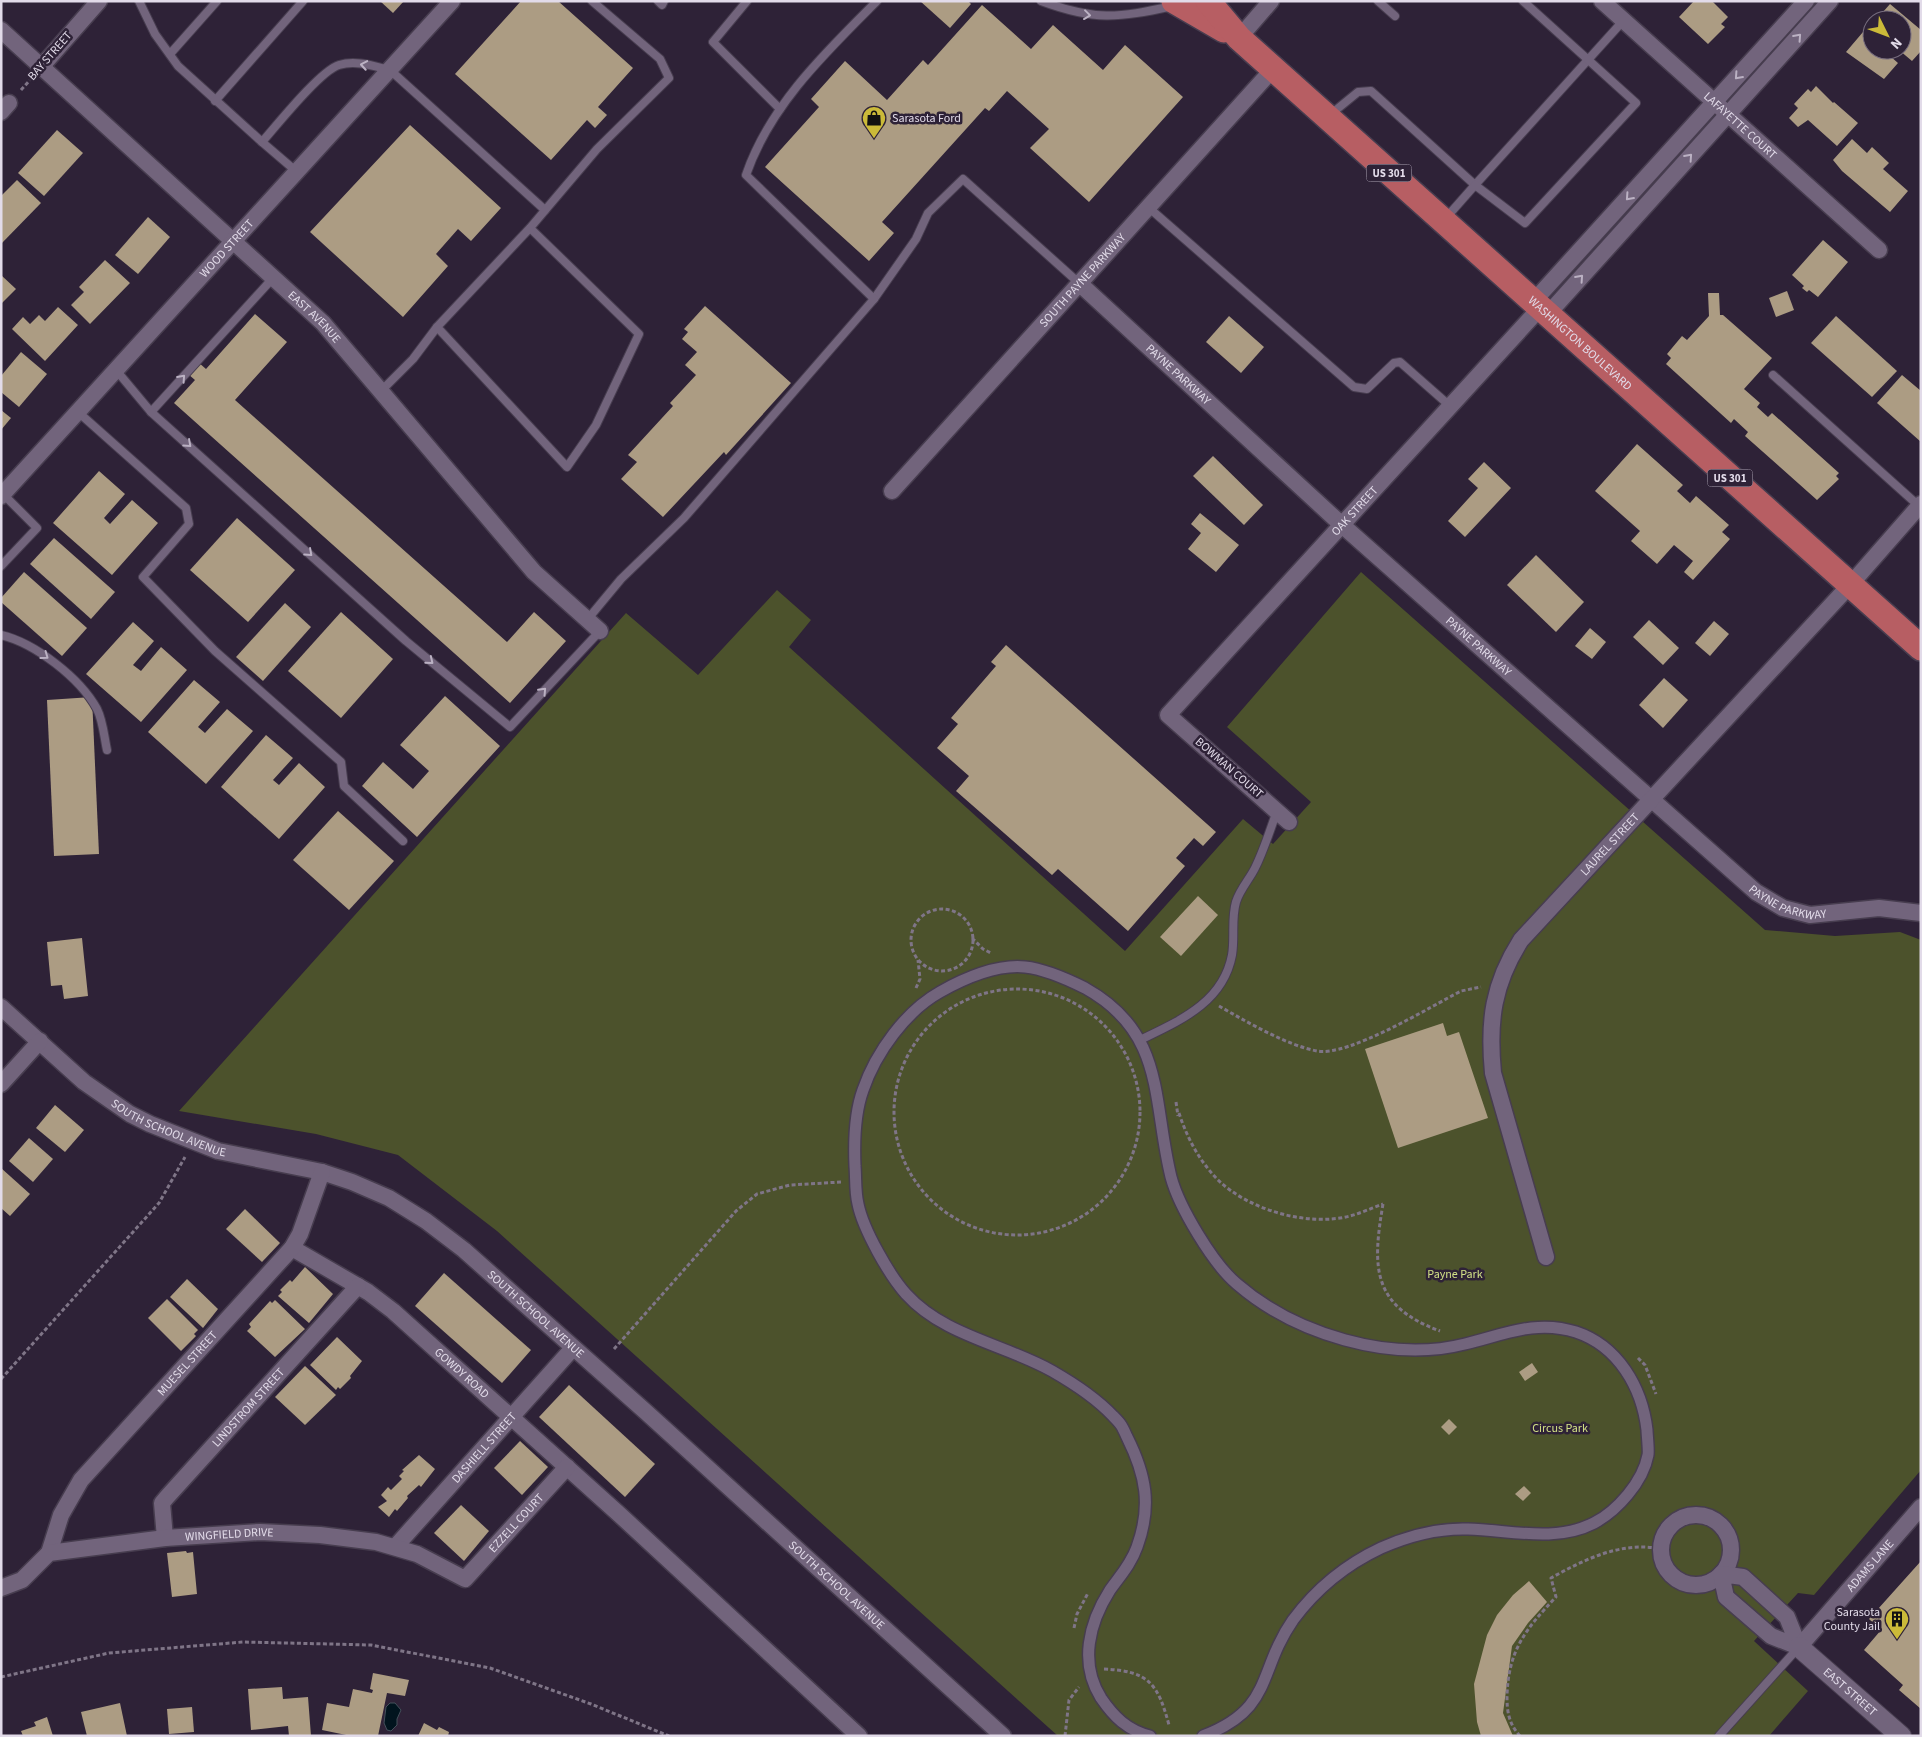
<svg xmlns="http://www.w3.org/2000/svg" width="1922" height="1737" font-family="'Source Sans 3',sans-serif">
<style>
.green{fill:#4c522c}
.water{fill:#01141e;stroke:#44505b}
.building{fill:#ac9c83}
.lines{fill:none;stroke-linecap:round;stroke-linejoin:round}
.service-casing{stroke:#473d4f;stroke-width:10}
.pedestrian-casing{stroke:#473d4f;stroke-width:14}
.minor-casing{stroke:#473d4f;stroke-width:19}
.tertiary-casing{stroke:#473d4f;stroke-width:22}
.primary-casing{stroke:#473d4f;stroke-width:28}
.path{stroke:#7f7587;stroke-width:3;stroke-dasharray:4 2.5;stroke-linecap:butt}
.service{stroke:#72647c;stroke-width:8}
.pedestrian{stroke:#72647c;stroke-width:11}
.minor{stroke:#72647c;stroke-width:16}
.tertiary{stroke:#72647c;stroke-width:20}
.primary{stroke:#b75e63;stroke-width:25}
.oneway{stroke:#bbb1c3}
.labels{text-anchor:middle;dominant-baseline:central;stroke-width:5;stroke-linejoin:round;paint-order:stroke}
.shield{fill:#2e2237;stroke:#aca4b4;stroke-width:1}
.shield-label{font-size:11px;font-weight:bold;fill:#e2dbe9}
.street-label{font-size:12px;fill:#e2dbe9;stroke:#2e2237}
.poi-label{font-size:12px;fill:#e2dbe9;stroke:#2e2237;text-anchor:start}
.park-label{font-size:12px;fill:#d2e086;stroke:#2e2237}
</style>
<rect width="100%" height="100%" fill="#2e2237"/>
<path class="green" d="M1361,572L1765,930L1835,936L1900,932L1921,940V1470L1814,1595L1798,1593L1754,1641L1808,1691L1769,1736H1058L497,1231L398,1155L316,1134L179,1111L626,613L698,675L777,590L811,620L789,647L1125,951L1243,819L1273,844L1311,802L1227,727Z"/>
<path class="water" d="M390,1703H395L401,1710L397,1719V1725L391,1731L387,1730L384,1723L386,1707Z"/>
<g class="building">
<path d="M380,1H404L393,13Z"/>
<path d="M521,1H558L633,68L598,107L607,115L595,128L587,120L551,160L455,74Z"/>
<path d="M920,1H968L971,4L950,28Z"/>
<path d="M1694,1H1712L1728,17L1721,24L1725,27L1708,44L1679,17Z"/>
<path d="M1890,4L1921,30V51L1912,61L1899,50H1902V20H1876Z"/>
<path d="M982,5L1031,49L1053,25L1103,70L1125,45L1183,97L1089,202L1030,148L1049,129L1007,91L989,111L985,108L882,222L894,233L869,261L765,167L819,107L811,99L845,61L887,100L923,60L928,65Z"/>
<path d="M1863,32L1872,40V50H1883L1898,63L1884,79L1846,52Z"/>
<path d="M1816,86L1833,103L1834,102L1858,123L1837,146L1808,120L1798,127L1789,118L1798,108L1794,104L1808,89L1811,92Z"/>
<path d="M410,125L501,208L471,241L458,229L436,254L448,266L403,317L310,232Z"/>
<path d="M57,130L83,153L44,196L18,173Z"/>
<path d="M1852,139L1867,153L1872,147L1889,163L1883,169L1908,191L1890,212L1842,171L1833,160Z"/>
<path d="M17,180L41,203L1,244V196Z"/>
<path d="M148,217L170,237L138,274L115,255Z"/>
<path d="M1823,240L1848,262L1818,297L1809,290L1807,292L1802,288L1804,286L1792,275Z"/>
<path d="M105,260L130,283L90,324L71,305L84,292L79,287Z"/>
<path d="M1,275L16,289L1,304Z"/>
<path d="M1787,291L1794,310L1776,317L1769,298Z"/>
<path d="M1708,293H1719L1720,315H1723L1772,358L1744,389L1760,403L1757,407L1768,417L1772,413L1839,473L1836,476L1839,479L1817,500L1745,436L1748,432L1734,419L1731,423L1666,364L1671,358L1667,354L1682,336L1687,340L1709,316Z"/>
<path d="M705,306L791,383L726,455L724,452L663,517L621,479L637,462L628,455L673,406L670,403L696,375L685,365L697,352L682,339L688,332L684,329Z"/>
<path d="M58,307L78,325L45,361L12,329L23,317L30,324L39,315L45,321Z"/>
<path d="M255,314L287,342L235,400L507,642L534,612L566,641L510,703L174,403L195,380L188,374L198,362L206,369Z"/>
<path d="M1229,316L1264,347L1241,373L1206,342Z"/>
<path d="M1836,316L1897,371L1872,397L1811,343Z"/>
<path d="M21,352L47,374L19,407L1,392V376Z"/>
<path d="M1902,375L1921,391V442L1877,403Z"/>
<path d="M1,410L11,418L1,430Z"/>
<path d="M1637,444L1683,485L1677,491L1690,503L1696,496L1729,525L1722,532L1730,539L1693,580L1684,572L1693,561L1674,545L1657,564L1631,541L1640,531L1595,491Z"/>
<path d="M1213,456L1263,505L1244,525L1193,476Z"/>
<path d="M1484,462L1511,488L1465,537L1448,521L1478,488L1468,479Z"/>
<path d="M99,471L125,494L104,518L110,524L132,500L158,523L112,575L53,523Z"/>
<path d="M1200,513L1239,545L1216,572L1188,549L1201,533L1191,524Z"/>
<path d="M237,518L295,570L248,622L190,570Z"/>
<path d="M54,538L115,592L91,619L30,564Z"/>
<path d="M1536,555L1584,602L1556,632L1507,585Z"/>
<path d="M24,572L87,628L62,656L1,602V598Z"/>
<path d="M285,603L311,627L263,681L236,657Z"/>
<path d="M341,612L393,659L341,718L288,671Z"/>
<path d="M1649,620L1679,648L1663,665L1633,637Z"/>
<path d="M1714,621L1729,634L1710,656L1695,643Z"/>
<path d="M133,622L154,641L133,665L141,671L161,647L187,670L141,722L86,674Z"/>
<path d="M1590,628L1606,642L1592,659L1575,646Z"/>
<path d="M1006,645L1216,832L1203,846L1194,838L1176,858L1185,866L1128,931L1058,869L1052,875L956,791L969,776L937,748L958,724L951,718L996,666L991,662Z"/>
<path d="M1664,678L1688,700L1663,728L1639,705Z"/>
<path d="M194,680L220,702L198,727L205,733L227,709L253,731L206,784L148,732Z"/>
<path d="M445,696L500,746L417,837L362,786L383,762L413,789L429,771L400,745Z"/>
<path d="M92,697L99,854L54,856L47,700Z"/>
<path d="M266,735L293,758L273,780L279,785L299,763L325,787L279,839L221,787Z"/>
<path d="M338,811L394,861L349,910L293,860Z"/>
<path d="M1198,896L1218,915L1181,956L1160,937Z"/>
<path d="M82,938L88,996L64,999L62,985L51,986L47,942Z"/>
<path d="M1443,1023L1447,1036L1459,1032L1488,1118L1398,1148L1365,1049Z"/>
<path d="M55,1105L84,1130L65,1152L36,1128Z"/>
<path d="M29,1138L53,1159L33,1182L9,1161Z"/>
<path d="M1,1168L30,1194L10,1216L1,1208Z"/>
<path d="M245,1209L280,1243L262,1262L226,1229Z"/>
<path d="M305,1267L333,1294L309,1323L278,1296L282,1292L280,1290L290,1280L292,1282Z"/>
<path d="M444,1273L531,1350L502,1383L415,1306Z"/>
<path d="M187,1279L218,1309L203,1328L170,1297Z"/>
<path d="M167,1299L198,1330L194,1334L196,1336L181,1351L148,1318Z"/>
<path d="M275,1300L305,1329L275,1357L247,1331L251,1327L249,1324L270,1301L272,1303Z"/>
<path d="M337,1337L362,1361L350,1376L351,1378L340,1389L338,1387L336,1390L310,1365Z"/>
<path d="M1532,1363L1538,1372L1525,1381L1519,1372Z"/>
<path d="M305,1366L336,1395L305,1425L275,1397Z"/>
<path d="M569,1385L655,1464L625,1497L539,1417Z"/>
<path d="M1449,1419L1457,1427L1449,1435L1441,1427Z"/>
<path d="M520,1441L548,1467L522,1495L494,1468Z"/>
<path d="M419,1455L435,1469L421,1487L419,1485L407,1496L408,1498L397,1511L395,1509L389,1517L378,1507L387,1501L381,1495L388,1487L391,1490L402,1479L399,1476L404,1471L402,1470Z"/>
<path d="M1524,1486L1531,1493L1523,1501L1515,1494Z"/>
<path d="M461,1505L489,1531L464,1561L434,1533Z"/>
<path d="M186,1551L187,1553L193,1552L197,1594L172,1597L167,1553Z"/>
<path d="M1921,1561V1709L1899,1690L1903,1685L1864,1650L1881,1630L1869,1619Z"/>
<path d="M1529,1581L1547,1602L1528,1623L1512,1646L1503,1713L1513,1736H1481L1477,1722L1474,1684L1487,1635L1497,1615L1513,1595Z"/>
<path d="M373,1673L409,1680L405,1696L387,1693L378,1736H351L322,1730L327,1703L349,1707L353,1689L372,1693L373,1690L370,1689Z"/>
<path d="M282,1687L283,1699L308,1697L311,1736H289L288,1726L251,1730L248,1689Z"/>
<path d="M120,1703L127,1736H87L81,1712Z"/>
<path d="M192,1707L194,1732L169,1734L167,1709Z"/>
<path d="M47,1717L53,1736H23L21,1731L36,1726L34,1722Z"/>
<path d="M424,1723L437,1730L439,1727L449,1732L448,1736H418Z"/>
</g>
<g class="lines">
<g class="service-casing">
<g id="service">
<path d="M139,1L155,34L178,66L262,142C277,125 320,71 339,65C356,60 373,66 390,70L545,210"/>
<path d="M658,1L662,5L664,1"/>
<path d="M747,1L713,42L780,109"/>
<path d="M1041,1C1095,21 1117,18 1173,6"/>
<path d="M1378,1L1395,16"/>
<path d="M170,54L217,1"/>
<path d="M215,101L303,1"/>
<path d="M1331,114L1358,92L1371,91L1475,185L1623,21"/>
<path d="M262,142L297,172"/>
<path d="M1148,207L1354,387L1367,389L1394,363L1400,362L1450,406"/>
<path d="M1445,219L1475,185L1525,223L1636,103L1523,1"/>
<path d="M530,228L639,334L596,425L567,467L437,327L530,228L597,149L669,78L660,59L592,1"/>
<path d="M874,299L916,239L928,213L963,179L1079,283"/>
<path d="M116,370L151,412L273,278"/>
<path d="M1773,375L1919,506"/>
<path d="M381,391L413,359L437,327"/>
<path d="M78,412L186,508L189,524L143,577L215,651L341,762L344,786L403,841"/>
<path d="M151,412L406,641L510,727L600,631"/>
<path d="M1,566L37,528L3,494"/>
<path d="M587,620L621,579L684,518L874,299L746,175C770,105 826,52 877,1"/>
<path d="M1,635C35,643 80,678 97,709C103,721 104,736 107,750"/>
<path d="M1140,1040C1179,1021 1223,1003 1232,955C1235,938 1231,919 1236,902C1240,889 1249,880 1255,868C1264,850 1270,830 1277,811"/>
<path d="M1719,1736L1798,1648"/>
</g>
</g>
<g class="pedestrian-casing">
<path id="pedestrian" d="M1150,1736C1127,1730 1114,1717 1101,1698C1079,1663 1089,1623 1110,1590C1120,1576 1131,1564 1137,1547C1152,1506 1146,1475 1127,1437C1122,1426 1122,1425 1113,1416C1096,1398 1073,1383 1052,1371C1004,1344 944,1336 906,1294C889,1275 863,1229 858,1204C855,1192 856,1178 855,1166C854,1143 855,1112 863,1090C876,1052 906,1011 940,992C965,978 996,964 1025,967C1045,969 1067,979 1085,988C1166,1033 1152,1100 1171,1177C1179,1207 1213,1264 1237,1284C1295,1334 1390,1363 1465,1344C1503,1335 1536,1319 1576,1332C1618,1346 1642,1387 1647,1430C1647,1434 1649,1451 1648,1455C1643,1482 1617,1511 1594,1523C1555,1543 1509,1530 1468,1529C1438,1528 1408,1536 1381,1548C1347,1564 1316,1589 1293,1620C1257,1672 1274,1709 1203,1736"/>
</g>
<g class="minor-casing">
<g id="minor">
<path id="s1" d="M1602,1L1879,250"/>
<path id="s2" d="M1,30L323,323L534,572L600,631"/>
<path d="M1239,38L1271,1"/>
<path d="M42,66L99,1"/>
<path d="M1,112L9,103"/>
<path id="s3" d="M1079,283L1342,525L1756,892L1783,908L1810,915L1879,908L1921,913"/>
<path d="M1533,302L1806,1"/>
<path d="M1548,314L1830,1"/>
<path id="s4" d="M892,491L1273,69"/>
<path id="s5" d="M1,496L452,1"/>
<path id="s6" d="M1289,822L1168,715L1540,308"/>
<path id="s7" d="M1,1007L84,1082L130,1114L150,1124L218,1151L322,1172L352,1182L389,1198L426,1221L464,1250L646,1412L1003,1736"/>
<path d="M1,1084L40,1041"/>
<path id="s8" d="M292,1248L368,1292L393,1311L620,1515L859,1736"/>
<path id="s9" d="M1546,1257L1493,1073C1488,1021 1493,984 1521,940L1850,585L1921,504"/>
<circle cx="1696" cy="1550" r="35"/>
<path id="s10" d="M165,1538L162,1503L167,1497L358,1286"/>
<path id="s11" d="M396,1546L573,1348"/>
<path id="s12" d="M49,1553L61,1515L81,1480L292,1248L300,1234L322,1172"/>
<path d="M1721,1574L1743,1577L1787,1617L1799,1647L1771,1636L1726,1597Z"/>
<path id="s13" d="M1,1588L22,1580L49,1553L165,1538L260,1532L320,1535L376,1542L417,1554L465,1579L567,1467"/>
<path id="s14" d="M1799,1647L1921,1507"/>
</g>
</g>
<g class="tertiary-casing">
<g id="tertiary">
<path id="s15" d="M1799,1647L1901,1736"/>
</g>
</g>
<g class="primary-casing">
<g id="primary">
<path d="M1174,1L1224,30"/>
<path id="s16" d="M1208,1L1239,38L1921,648"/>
</g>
</g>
<g class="path">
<path d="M21,90L30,80"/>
<circle cx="942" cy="940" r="31"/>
<path d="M972,938L983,949L991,953"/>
<path d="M916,988L920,979L918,960"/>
<circle cx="1017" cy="1112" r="123"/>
<path d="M1219,1006C1247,1022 1286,1045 1317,1051C1348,1057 1430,1007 1461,991L1481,987"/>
<path d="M1176,1102L1178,1116"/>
<path d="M1179,1113C1187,1138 1199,1160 1217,1179C1248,1210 1308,1227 1350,1216C1361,1213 1372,1208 1383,1204"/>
<path d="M1383,1204C1372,1268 1372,1306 1440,1331"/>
<path d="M614,1349L736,1211L757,1194L790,1185L841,1182"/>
<path d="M1638,1358L1645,1365L1656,1394"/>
<path d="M1,1379L159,1203L185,1157"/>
<path d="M1074,1628L1077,1614L1088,1593"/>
<path d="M1104,1669C1149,1671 1158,1684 1169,1725"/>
<path d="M1,1677L109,1653L243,1642L371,1645L490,1668L591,1704L669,1736"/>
<path d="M1065,1736L1069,1700L1079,1687"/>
<path d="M1520,1736C1509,1724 1507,1712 1507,1697C1508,1650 1526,1629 1556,1597L1551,1578C1585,1559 1622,1541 1661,1549"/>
</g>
<use href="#service" class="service"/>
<use href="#pedestrian" class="pedestrian"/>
<use href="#minor" class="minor"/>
<use href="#tertiary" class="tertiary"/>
<use href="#primary" class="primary"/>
</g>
<defs><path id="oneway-chevron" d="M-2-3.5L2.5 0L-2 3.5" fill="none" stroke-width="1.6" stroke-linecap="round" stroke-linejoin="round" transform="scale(1.25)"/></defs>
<g class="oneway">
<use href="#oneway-chevron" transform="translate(1087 15) rotate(7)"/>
<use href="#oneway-chevron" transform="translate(1798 37) rotate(-48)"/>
<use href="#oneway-chevron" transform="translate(364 65) rotate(-170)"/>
<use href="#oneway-chevron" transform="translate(1738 76) rotate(132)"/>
<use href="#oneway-chevron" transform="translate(1689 157) rotate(-48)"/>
<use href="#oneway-chevron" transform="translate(1629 197) rotate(132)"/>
<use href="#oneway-chevron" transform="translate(1580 278) rotate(-48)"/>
<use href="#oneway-chevron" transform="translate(182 378) rotate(-48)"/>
<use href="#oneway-chevron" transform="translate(188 444) rotate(42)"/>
<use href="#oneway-chevron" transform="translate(309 553) rotate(42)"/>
<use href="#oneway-chevron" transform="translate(45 656) rotate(36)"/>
<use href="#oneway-chevron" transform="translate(430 661) rotate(39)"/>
<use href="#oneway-chevron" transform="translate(543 691) rotate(-47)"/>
</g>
<defs>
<g id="shop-pin" transform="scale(1.25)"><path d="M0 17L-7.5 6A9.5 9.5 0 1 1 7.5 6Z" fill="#cbba39" stroke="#2e2237"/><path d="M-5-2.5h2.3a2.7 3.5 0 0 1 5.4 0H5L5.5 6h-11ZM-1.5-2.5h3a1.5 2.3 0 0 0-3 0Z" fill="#111"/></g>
<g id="building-pin" transform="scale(1.25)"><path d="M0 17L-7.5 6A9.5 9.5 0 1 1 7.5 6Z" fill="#cbba39" stroke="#2e2237"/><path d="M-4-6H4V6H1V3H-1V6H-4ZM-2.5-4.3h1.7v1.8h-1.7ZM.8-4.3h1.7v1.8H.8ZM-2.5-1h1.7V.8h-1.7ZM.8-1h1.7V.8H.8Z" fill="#111"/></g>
</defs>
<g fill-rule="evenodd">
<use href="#shop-pin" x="874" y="118"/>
<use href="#building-pin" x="1897" y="1619"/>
</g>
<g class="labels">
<g class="shield">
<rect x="1366.5" y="164.5" width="45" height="17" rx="4"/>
<rect x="1707.5" y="469.5" width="45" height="17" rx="4"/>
</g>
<g class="shield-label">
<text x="1389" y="173">US 301</text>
<text x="1730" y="478">US 301</text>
</g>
<g class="street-label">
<text transform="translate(50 56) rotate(-49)">BAY STREET</text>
<text stroke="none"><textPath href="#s1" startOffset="186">LAFAYETTE COURT</textPath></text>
<text stroke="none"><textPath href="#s5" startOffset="335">WOOD STREET</textPath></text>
<text stroke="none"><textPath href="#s4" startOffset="284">SOUTH PAYNE PARKWAY</textPath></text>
<text stroke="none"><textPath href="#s2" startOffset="425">EAST AVENUE</textPath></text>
<text stroke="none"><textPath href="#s16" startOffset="506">WASHINGTON BOULEVARD</textPath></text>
<text stroke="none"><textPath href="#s3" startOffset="135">PAYNE PARKWAY</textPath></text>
<text stroke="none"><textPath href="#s6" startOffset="438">OAK STREET</textPath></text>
<text stroke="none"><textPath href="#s3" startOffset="540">PAYNE PARKWAY</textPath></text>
<text transform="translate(1229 768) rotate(41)">BOWMAN COURT</text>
<text stroke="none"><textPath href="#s9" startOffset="461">LAUREL STREET</textPath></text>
<text stroke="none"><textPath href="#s3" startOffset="945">PAYNE PARKWAY</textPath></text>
<text stroke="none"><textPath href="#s7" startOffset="209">SOUTH SCHOOL AVENUE</textPath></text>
<text stroke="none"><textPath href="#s7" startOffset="629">SOUTH SCHOOL AVENUE</textPath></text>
<text stroke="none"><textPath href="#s12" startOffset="238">MUESEL STREET</textPath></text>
<text stroke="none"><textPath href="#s8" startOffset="212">GOWDY ROAD</textPath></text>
<text stroke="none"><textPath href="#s10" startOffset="164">LINDSTROM STREET</textPath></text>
<text stroke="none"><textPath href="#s11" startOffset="132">DASHIELL STREET</textPath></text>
<text stroke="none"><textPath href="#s13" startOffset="562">EZZELL COURT</textPath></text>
<text stroke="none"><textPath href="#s13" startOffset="242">WINGFIELD DRIVE</textPath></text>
<text stroke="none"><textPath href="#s14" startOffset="108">ADAMS LANE</textPath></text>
<text stroke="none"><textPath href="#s7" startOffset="1034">SOUTH SCHOOL AVENUE</textPath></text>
<text stroke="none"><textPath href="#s15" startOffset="68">EAST STREET</textPath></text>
</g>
<g class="poi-label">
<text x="892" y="118">Sarasota Ford</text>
<text x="1880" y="1612" text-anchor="end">Sarasota<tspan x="1880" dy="14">County Jail</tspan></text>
</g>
<g class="park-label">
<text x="1455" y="1274">Payne Park</text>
<text x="1560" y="1428">Circus Park</text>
</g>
</g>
<rect width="1922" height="1737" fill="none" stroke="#e2dbe9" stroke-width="5"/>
<g transform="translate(1887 35) rotate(132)"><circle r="24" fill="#2e2237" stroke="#766c7e"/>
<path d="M0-4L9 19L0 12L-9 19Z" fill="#cbba39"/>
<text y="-8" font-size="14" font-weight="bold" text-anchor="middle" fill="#e2dbe9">N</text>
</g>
</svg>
